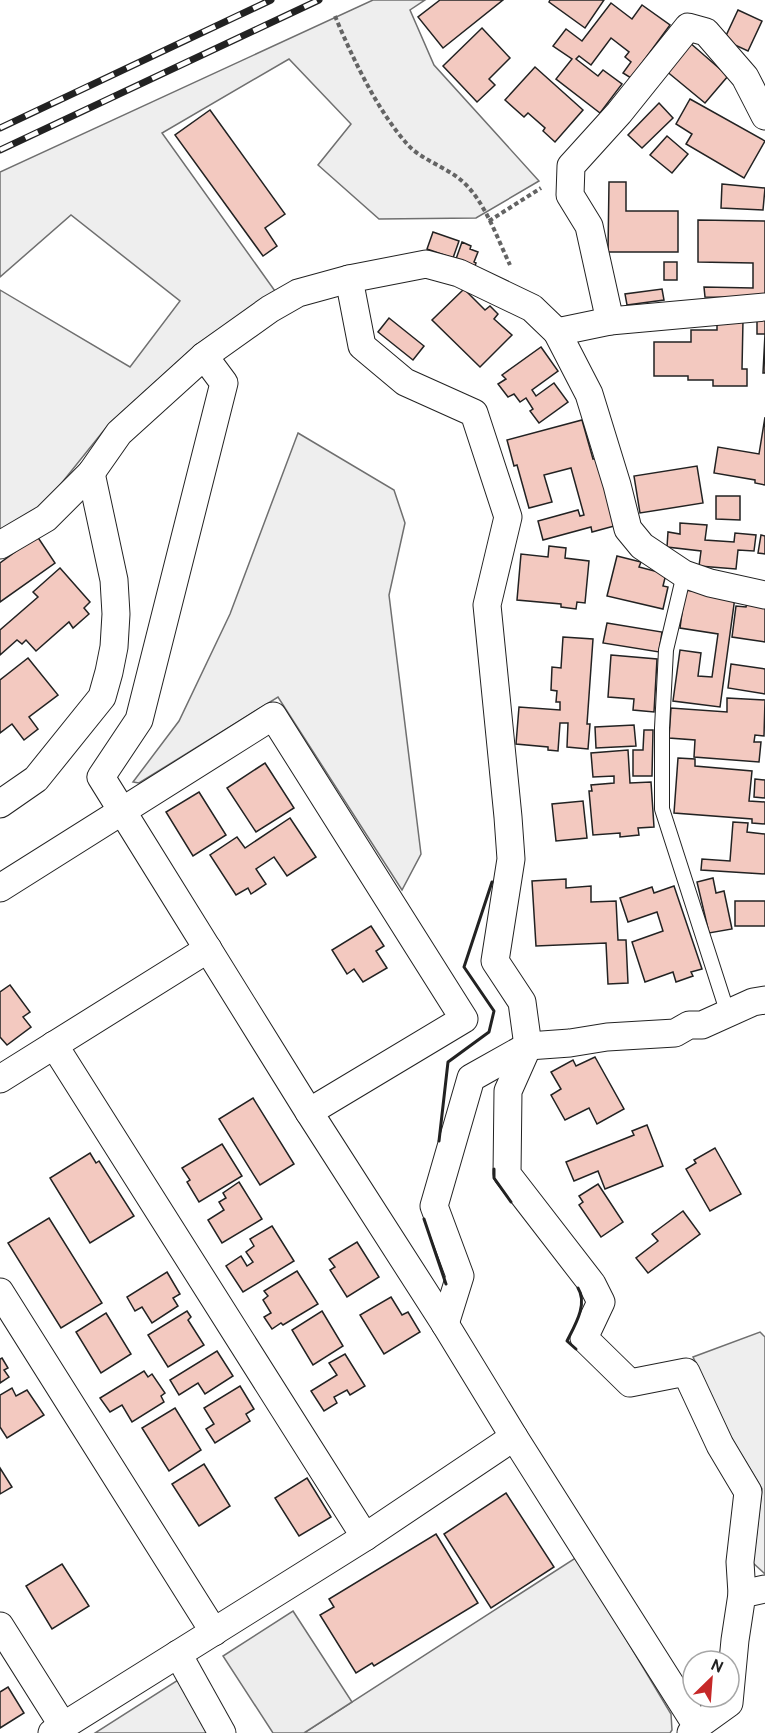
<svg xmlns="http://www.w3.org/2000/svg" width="765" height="1733" font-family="Cabin,sans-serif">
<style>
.green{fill:#eee;stroke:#6f6f6f;stroke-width:1.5}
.parking{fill:#ededed;stroke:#6f6f6f;stroke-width:1.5}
.building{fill:#f3c9c0;stroke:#222;stroke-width:1.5}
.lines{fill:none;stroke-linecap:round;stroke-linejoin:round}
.service-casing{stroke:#222;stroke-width:16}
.minor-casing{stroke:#222;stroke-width:29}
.path{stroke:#646464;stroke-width:4;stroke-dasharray:4.5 3;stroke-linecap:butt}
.service{stroke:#fff;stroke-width:14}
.minor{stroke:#fff;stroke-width:27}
.rail-casing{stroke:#222;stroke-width:7}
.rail{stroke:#fff;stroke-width:4.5;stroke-dasharray:14;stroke-linecap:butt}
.wall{stroke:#222;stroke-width:3}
</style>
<rect width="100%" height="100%" fill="#fff"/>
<g class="green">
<path d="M373,0H425L410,10L434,65L539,181L476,218L379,219L318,165L351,124L289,59L162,133L275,291L196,345L109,424L40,510L0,538V290L130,367L180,301L71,215L0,277V172Z"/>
<path d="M298,433L394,490L405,523L389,595L421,854L402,890L278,697L139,783L133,782L179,721L230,614Z"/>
<path d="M760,1332L765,1337V1574L753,1563L762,1489L732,1439L693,1357Z"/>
<path d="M577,1557L671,1714L672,1730L670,1733H304Z"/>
<path d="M178,1680L207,1733H95Z"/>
</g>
<path class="parking" d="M293,1611L352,1702L304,1733H273L223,1656Z"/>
<g class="building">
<path d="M440,0H503L443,48L418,17Z"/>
<path d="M550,0H604L585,28L549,2Z"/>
<path d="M611,3L632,19L642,5L670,25L631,78L623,73L631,62L625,57L629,52L611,38L591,65L579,56L576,59L598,76L603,70L622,84L600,113L556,79L572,59L553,46L566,29L582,41Z"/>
<path d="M738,10L762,21L748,51L724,40Z"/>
<path d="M482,28L510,58L489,79L495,85L477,102L443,66Z"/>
<path d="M689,42L728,76L705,103L665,70Z"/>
<path d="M535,67L583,110L555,142L543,131L545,128L528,113L524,117L505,100Z"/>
<path d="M690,99L765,141L744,178L686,144L692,134L676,124Z"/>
<path d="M659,103L673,118L642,148L628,135Z"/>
<path d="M210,110L285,214L265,228L277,246L263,256L175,135Z"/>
<path d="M667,136L688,154L672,173L650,155Z"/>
<path d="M609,182H626V211H678V252H608Z"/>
<path d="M722,184L765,188L763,210L721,208Z"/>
<path d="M698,220L765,221V298L705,297L704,287L753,288V263L698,262Z"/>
<path d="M433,232L459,241L453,258L427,249Z"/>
<path d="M462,242L471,246L470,249L478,252L474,262L476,263L475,266L456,259Z"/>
<rect x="664" y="262" width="13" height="18"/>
<path d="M464,289L485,310L490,306L498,314L494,319L512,335L480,367L432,320Z"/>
<path d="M662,289L664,300L627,305L625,294Z"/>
<path d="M389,318L424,346L413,360L378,332Z"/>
<path d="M757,318H765V373H763L765,334H757Z"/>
<path d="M717,320H743L742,369H747V386H713V380H688V376H654V342H691V330H717Z"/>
<path d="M541,347L558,371L532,390L536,396L554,383L568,402L539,423L530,411L533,409L526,398L520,402L514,394L508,397L498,384L506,379L502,375Z"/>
<path d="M765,417V485L755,483V480L714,473L718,447L759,454Z"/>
<path d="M582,420L593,459L600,457L618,525L592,532L591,527L543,540L538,521L578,510L580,516L584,515L571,468L544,475L552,502L529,508L517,465L514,466L507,440Z"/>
<path d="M697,466L703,503L640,513L634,476Z"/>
<path d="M716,496H740V520L716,519Z"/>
<path d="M680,523L707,525L705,540L734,542L735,533L756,535L754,551L738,550L736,569L699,566L701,551L667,547L668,532L680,534Z"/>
<path d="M761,535L765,536V554L758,553Z"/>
<path d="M37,536L55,563L0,602V563Z"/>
<path d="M549,546L566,548L565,558L589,561L585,603L577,602L576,609L561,607V604L517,600L521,554L548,557Z"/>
<path d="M617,556L641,562L639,567L666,574L663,586L668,587L663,609L607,596Z"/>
<path d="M60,568L90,602L84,608L89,614L73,628L69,622L36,651L26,640L22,644L17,640L0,655V630L38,597L33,592Z"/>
<path d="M685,590L735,597L720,707L673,701L680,650L701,653L698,676L712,677L718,634L680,628Z"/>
<path d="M747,603L765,606V642L732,637L736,606L746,607Z"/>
<path d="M607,623L662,632L659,652L603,643Z"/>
<path d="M563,637L593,639L587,724H590L588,749L567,747L568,723H560L558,751L548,750V747L516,744L519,707L560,710V702H556L557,691L551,690L552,667L561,668Z"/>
<path d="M611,655L657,659L654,712L633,710L634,699L608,697Z"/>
<path d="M28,658L58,695L29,717L38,729L24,740L12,724L0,733V680Z"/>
<path d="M731,664L765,669V694L728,688Z"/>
<path d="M727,698L765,700L764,736L755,735L754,742H761L759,762L694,757L695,740L669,738L671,708L727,712Z"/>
<path d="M634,725L636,746L596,748L595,727Z"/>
<path d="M644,730H653L652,776H633V750H643Z"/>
<path d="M628,750L630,783L651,782L654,827L638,828L639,835L620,837V833L593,835L589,791H592L591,785L614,783V776L593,777L591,753Z"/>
<path d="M678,758L695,759V766L752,771L749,801L765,802V824L752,823V819L674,813Z"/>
<path d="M265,763L294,808L256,832L227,788Z"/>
<path d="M755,779L765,780V798L754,797Z"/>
<path d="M199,792L226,835L193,856L166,812Z"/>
<path d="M583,801L587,838L556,841L552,804Z"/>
<path d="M290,818L316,857L287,876L274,857L256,869L266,884L251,894L248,888L236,895L210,855L237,837L245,848Z"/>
<path d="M733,822L748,823L747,832L765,834V874L701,870L702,859L730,861Z"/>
<path d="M713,878L716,893L724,891L732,929L709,933L697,882Z"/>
<path d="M566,879V888L591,886V902L616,901L618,940H626L628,983L608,984L606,943L536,946L532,881Z"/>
<path d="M674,886L702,969L691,972L693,976L676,982L673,972L645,982L632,942L663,931L657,912L628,922L620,898L652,887L654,893Z"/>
<rect x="735" y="901" width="30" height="25"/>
<path d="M371,926L384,946L376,951L387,968L363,982L354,969L347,974L332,950Z"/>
<path d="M10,985L30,1012L23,1017L31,1027L7,1045L0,1037V992Z"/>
<path d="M595,1057L624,1109L597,1124L589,1108L565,1120L551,1095L561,1089L551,1072L573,1060L576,1066Z"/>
<path d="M253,1098L294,1164L260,1185L219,1119Z"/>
<path d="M647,1125L663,1166L605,1189L598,1171L574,1181L566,1162L634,1135L632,1131Z"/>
<path d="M222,1144L242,1176L199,1202L187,1182L190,1180L182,1168Z"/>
<path d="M715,1148L741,1194L710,1211L686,1169L696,1163L694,1160Z"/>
<path d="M90,1153L96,1163L99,1161L134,1216L90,1243L50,1178Z"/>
<path d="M239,1182L262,1219L222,1243L208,1220L224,1210L219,1202L226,1198L223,1193Z"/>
<path d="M598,1184L623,1222L601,1237L579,1205L583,1202L579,1196Z"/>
<path d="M683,1211L700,1234L648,1273L636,1258L658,1241L652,1234Z"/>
<path d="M49,1218L102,1303L61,1328L8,1243Z"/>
<path d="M272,1226L294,1261L243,1292L226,1266L241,1256L247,1266L253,1262L246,1252L254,1246L250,1239Z"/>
<path d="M357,1242L379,1277L347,1297L330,1270L335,1267L329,1259Z"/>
<path d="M297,1271L318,1304L283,1325L281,1323L272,1329L264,1317L271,1313L263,1300L268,1296L264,1291Z"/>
<path d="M167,1272L180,1294L173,1298L178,1306L152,1323L142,1307L135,1311L127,1297Z"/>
<path d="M391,1297L402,1315L408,1312L420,1332L384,1354L360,1315Z"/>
<path d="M187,1311L191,1317L188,1320L204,1345L168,1367L148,1335Z"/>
<path d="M322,1311L343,1346L313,1365L292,1330Z"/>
<path d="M106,1313L131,1354L101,1373L76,1332Z"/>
<path d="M217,1351L233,1376L205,1394L198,1383L179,1395L170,1380Z"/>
<path d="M345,1354L365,1386L350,1395L347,1390L334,1397L337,1403L324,1411L311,1391L337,1375L329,1363Z"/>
<path d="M2,1358L8,1368L4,1370L9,1377L0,1383V1359Z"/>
<path d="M144,1371L148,1377L152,1374L165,1393L161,1396L164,1402L132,1422L122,1405L110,1412L100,1398Z"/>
<path d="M240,1386L254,1409L246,1414L250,1421L215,1443L206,1429L214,1424L204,1408Z"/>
<path d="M12,1388L16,1396L27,1390L44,1415L7,1438L0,1427V1395Z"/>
<path d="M175,1408L201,1450L169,1471L142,1428Z"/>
<path d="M204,1464L230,1506L199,1526L172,1484Z"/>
<path d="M0,1468L12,1487L0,1494Z"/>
<path d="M307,1478L331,1517L299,1536L275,1498Z"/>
<path d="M506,1493L554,1567L491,1608L444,1534Z"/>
<path d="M436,1534L478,1603L374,1666L372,1663L356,1673L320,1615L334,1607L329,1599Z"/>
<path d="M62,1564L89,1606L52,1629L26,1586Z"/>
<path d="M8,1687L24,1713L0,1728V1692Z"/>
</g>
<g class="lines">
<g class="service-casing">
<path id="service" d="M684,574L666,650L662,728V809L728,1014"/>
</g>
<g class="minor-casing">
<g id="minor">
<path d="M349,279L362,346L405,382L474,413L508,517L487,605L508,817L511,859L495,961L522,1002L528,1046L508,1091L507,1174L592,1284L601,1302L584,1338L630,1383L686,1372L720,1445L748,1492L740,1562L742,1594"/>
<path d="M610,321L589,226L570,195L571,166L619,113L688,27L706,32L745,77L765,116"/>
<path d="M557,332L610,321L765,307"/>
<path d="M204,356L224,383L139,720L101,777L309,1112L445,1324L514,1437L697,1726"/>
<path d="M0,545L46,518L91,473L119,433L204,356L270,309L298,293L349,279L426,264L459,273L532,308L557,332L589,394L617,485L628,529L642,546L684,574L710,583L765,595"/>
<path d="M0,804L36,779L102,697L109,672L114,647L116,614L114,580L91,473"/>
<path d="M0,888L273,716L464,1019L309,1112"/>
<path d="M54,1045L365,1537"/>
<path d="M0,1079L208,949"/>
<path d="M0,1292L214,1632"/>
<path d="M445,1324L460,1276L434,1206L471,1078L528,1046L570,1043L607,1037L675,1033L689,1025H702L753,1002L765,1000"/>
<path d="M0,1626L63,1726"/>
<path d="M178,1654L222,1733"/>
<path d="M52,1733L365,1537L514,1437"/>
<path d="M691,1733L697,1726L729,1703L735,1640L742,1594L765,1589"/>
</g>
</g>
<g class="path">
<path d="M335,16C352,57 378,112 408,145C422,160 446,167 462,181C485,201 497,238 510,265"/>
<path d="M489,221L541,188"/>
</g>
<use href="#service" class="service"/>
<use href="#minor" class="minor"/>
<g class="rail-casing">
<g id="rail">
<path d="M0,128L271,0"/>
<path d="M0,150L319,0"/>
</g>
</g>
<use href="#rail" class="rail"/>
<g class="wall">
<path d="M439,1141L448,1062L489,1032L494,1011L464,967L492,882"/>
<path d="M494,1169V1178L511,1202"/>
<path d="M424,1219L446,1284"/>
<path d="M576,1349L567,1341C575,1325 588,1304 578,1288"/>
</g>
</g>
<g transform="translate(711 1679) rotate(25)"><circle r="28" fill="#ffffff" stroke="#a7a7a7" stroke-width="1.5"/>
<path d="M0-4.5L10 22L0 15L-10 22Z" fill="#c62828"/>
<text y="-9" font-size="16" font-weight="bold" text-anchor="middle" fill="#222222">N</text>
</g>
</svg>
